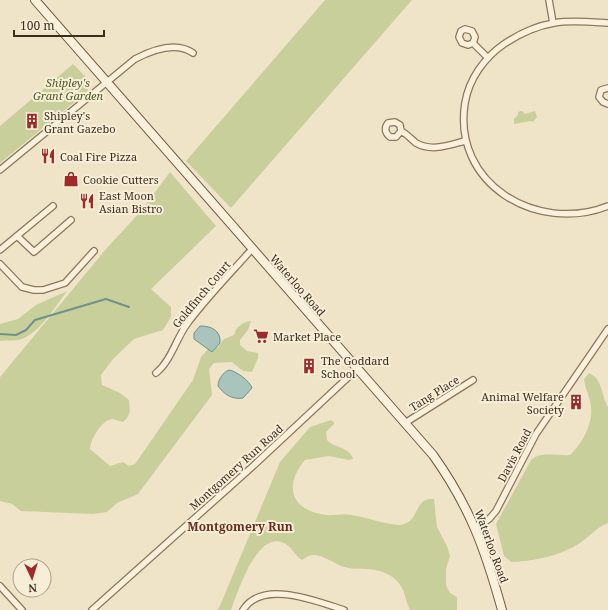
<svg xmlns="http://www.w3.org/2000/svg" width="608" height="610" font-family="'Noto Serif',serif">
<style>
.green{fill:#c9cf9b}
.water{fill:#a9c4bc;stroke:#6f938a}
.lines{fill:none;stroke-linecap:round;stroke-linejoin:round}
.stream{stroke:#6f938a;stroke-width:2}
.street-casing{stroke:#8d765c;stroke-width:8}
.secondary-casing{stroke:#6f573f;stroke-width:10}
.street{stroke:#faf1dc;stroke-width:5.5}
.secondary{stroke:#faf1dc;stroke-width:8}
.labels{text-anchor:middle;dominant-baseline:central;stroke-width:4;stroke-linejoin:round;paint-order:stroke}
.park-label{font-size:11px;font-style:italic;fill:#4d5a26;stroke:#f7eed8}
.poi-label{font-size:11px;fill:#3d2e20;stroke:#f7eed8;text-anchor:start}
.street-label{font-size:11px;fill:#3d2e20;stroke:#f7eed8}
.neighbourhood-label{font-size:12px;font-weight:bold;fill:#6b2e1e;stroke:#f7eed8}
</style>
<rect width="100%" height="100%" fill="#f0e4c8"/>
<g class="green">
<path d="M325,0H412L231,208L186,161Z"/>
<path d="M73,64L89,80L88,91L0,163V126Z"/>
<path d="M522,111L525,114L535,111L537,117L533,122L531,121L514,124V119L518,115V112Z"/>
<path d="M170,172L216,226L151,289L171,307V317L163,330L134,339L113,359L101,375L102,385L120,393L129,400C130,410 131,416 123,422L112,419C102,420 90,440 90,449L110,466L123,462L129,466L135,464L193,380L201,357L208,349L218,347L224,339L234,335C236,327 242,322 251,321L248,330L240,340V345L247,351L258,353V358L252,372L243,371L232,362L214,363L209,369L212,395L138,494L117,503L107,512L93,514L21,511L12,504L0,501V377L106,249L141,211Z"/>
<path d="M67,291C56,306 40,332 22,339C16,341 7,340 0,341V324L18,319L36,305Z"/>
<path d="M589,373C603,379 601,395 608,407V523C597,527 590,536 580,543C561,556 534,561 511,562L504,556L496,524L531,460C540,451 557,456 570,455C582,444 593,424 591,407C590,397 585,389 584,379Z"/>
<path d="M331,420L334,422V424L326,432L327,440C334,448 350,447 353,459L349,460L329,456L305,460C283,486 291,511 327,515C335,516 343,513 351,515C367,517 383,524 399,525C422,523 412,497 434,499L437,527L447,546L450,556L446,569V585L450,593L457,597V610H410C405,600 405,588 396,580C377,563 360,573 341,566C335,563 320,554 313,555C309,555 305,558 302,560C295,556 292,547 284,543C257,530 238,592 231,610H217L219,608L280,462L310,427Z"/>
</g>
<g class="water">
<path d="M200,326C211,326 221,330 220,343L212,352L194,339V333Z"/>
<path d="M229,370C236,371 250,381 252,388L243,398C232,400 224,394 218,386C218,380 223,372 229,370Z"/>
</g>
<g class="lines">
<path class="stream" d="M0,334L16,335L26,330L35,320L106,299L129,307"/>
<g class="street-casing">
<g id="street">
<path d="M549,0L553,23"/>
<path d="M608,23C590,22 571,20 554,23C536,26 519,34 504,44C484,58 469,79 465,103C452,184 537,234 608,206"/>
<path d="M473,43L468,45L462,43L459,37L461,31L465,29L472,31L475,37L473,43L488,58"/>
<path d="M608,88L601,90L599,97L603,102L608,104"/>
<path d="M401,131L400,125L395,122L388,123C384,128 385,133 390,137H396L401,131C407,134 411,139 416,143C432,152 449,145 465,141"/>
<path d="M0,170L135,59C152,50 176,41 193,53"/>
<path d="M17,236L34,252L71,220"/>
<path d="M0,250L53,206"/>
<path d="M0,264L22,287L34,290H43L65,283L94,251"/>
<path d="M156,373C171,361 176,339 187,324C207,297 230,274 252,249"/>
<path d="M405,423L473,380"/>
<path d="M476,529L490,518L496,511L536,434L608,329"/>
<path d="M0,586L22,610"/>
<path d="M92,610L252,467L357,369"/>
<path d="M243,610C262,579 316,601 344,610"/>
</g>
</g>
<g class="secondary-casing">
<path id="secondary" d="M35,0L433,455C470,507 485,549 502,610"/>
</g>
<use href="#street" class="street"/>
<use href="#secondary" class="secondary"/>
</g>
<defs>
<g id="building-bare" transform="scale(1.2)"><path d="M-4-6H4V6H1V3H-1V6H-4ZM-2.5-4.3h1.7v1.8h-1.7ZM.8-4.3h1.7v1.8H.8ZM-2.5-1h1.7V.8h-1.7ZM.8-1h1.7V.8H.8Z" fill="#9e2a2b" stroke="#f7eed8" stroke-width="2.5" paint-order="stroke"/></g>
<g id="restaurant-bare" transform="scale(1.2)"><path d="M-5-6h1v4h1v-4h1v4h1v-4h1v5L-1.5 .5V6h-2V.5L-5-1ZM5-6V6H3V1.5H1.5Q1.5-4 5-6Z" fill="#9e2a2b" stroke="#f7eed8" stroke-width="2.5" paint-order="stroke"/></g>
<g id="shop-bare" transform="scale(1.2)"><path d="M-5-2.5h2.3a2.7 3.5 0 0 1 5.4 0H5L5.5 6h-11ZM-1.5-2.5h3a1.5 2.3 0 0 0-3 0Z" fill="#9e2a2b" stroke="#f7eed8" stroke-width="2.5" paint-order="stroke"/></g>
<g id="supermarket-bare" transform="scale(1.2)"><path d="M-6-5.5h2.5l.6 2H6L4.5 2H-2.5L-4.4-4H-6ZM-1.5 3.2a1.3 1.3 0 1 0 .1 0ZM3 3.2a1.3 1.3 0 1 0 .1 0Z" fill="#9e2a2b" stroke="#f7eed8" stroke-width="2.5" paint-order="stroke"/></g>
</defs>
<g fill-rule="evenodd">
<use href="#building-bare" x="32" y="121"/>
<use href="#restaurant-bare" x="48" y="156"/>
<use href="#shop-bare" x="71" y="179"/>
<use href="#restaurant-bare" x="87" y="201"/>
<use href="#supermarket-bare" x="261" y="336"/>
<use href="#building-bare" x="309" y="366"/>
<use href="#building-bare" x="576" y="402"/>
</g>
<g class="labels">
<g class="park-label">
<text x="68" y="82">Shipley's<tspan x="68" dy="13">Grant Garden</tspan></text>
</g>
<g class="poi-label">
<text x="44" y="115">Shipley's<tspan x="44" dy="13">Grant Gazebo</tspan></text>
<text x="60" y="156">Coal Fire Pizza</text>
<text x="83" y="179">Cookie Cutters</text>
<text x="99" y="195">East Moon<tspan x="99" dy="13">Asian Bistro</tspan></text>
<text x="273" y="336">Market Place</text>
<text x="321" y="360">The Goddard<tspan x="321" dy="13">School</tspan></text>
<text x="564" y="396" text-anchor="end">Animal Welfare<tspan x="564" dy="13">Society</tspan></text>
</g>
<g class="street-label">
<text transform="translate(298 285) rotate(49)">Waterloo Road</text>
<text transform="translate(201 294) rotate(-50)">Goldfinch Court</text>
<text transform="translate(434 393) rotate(-32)">Tang Place</text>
<text transform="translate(514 455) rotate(-62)">Davis Road</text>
<text transform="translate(236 467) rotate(-42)">Montgomery Run Road</text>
<text transform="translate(492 546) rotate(70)">Waterloo Road</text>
</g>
<g class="neighbourhood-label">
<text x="240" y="526">Montgomery Run</text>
</g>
</g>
<g transform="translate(32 578) rotate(176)"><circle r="19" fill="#f7eed8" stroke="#ada18e"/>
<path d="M0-3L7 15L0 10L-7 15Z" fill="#9e2a2b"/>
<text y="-6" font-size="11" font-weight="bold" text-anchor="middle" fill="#3d2e20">N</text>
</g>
<path d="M14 30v6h90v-6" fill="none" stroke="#3d2e20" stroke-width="2"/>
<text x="20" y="30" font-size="12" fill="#3d2e20" stroke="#f7eed8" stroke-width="3" paint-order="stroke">100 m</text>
</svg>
